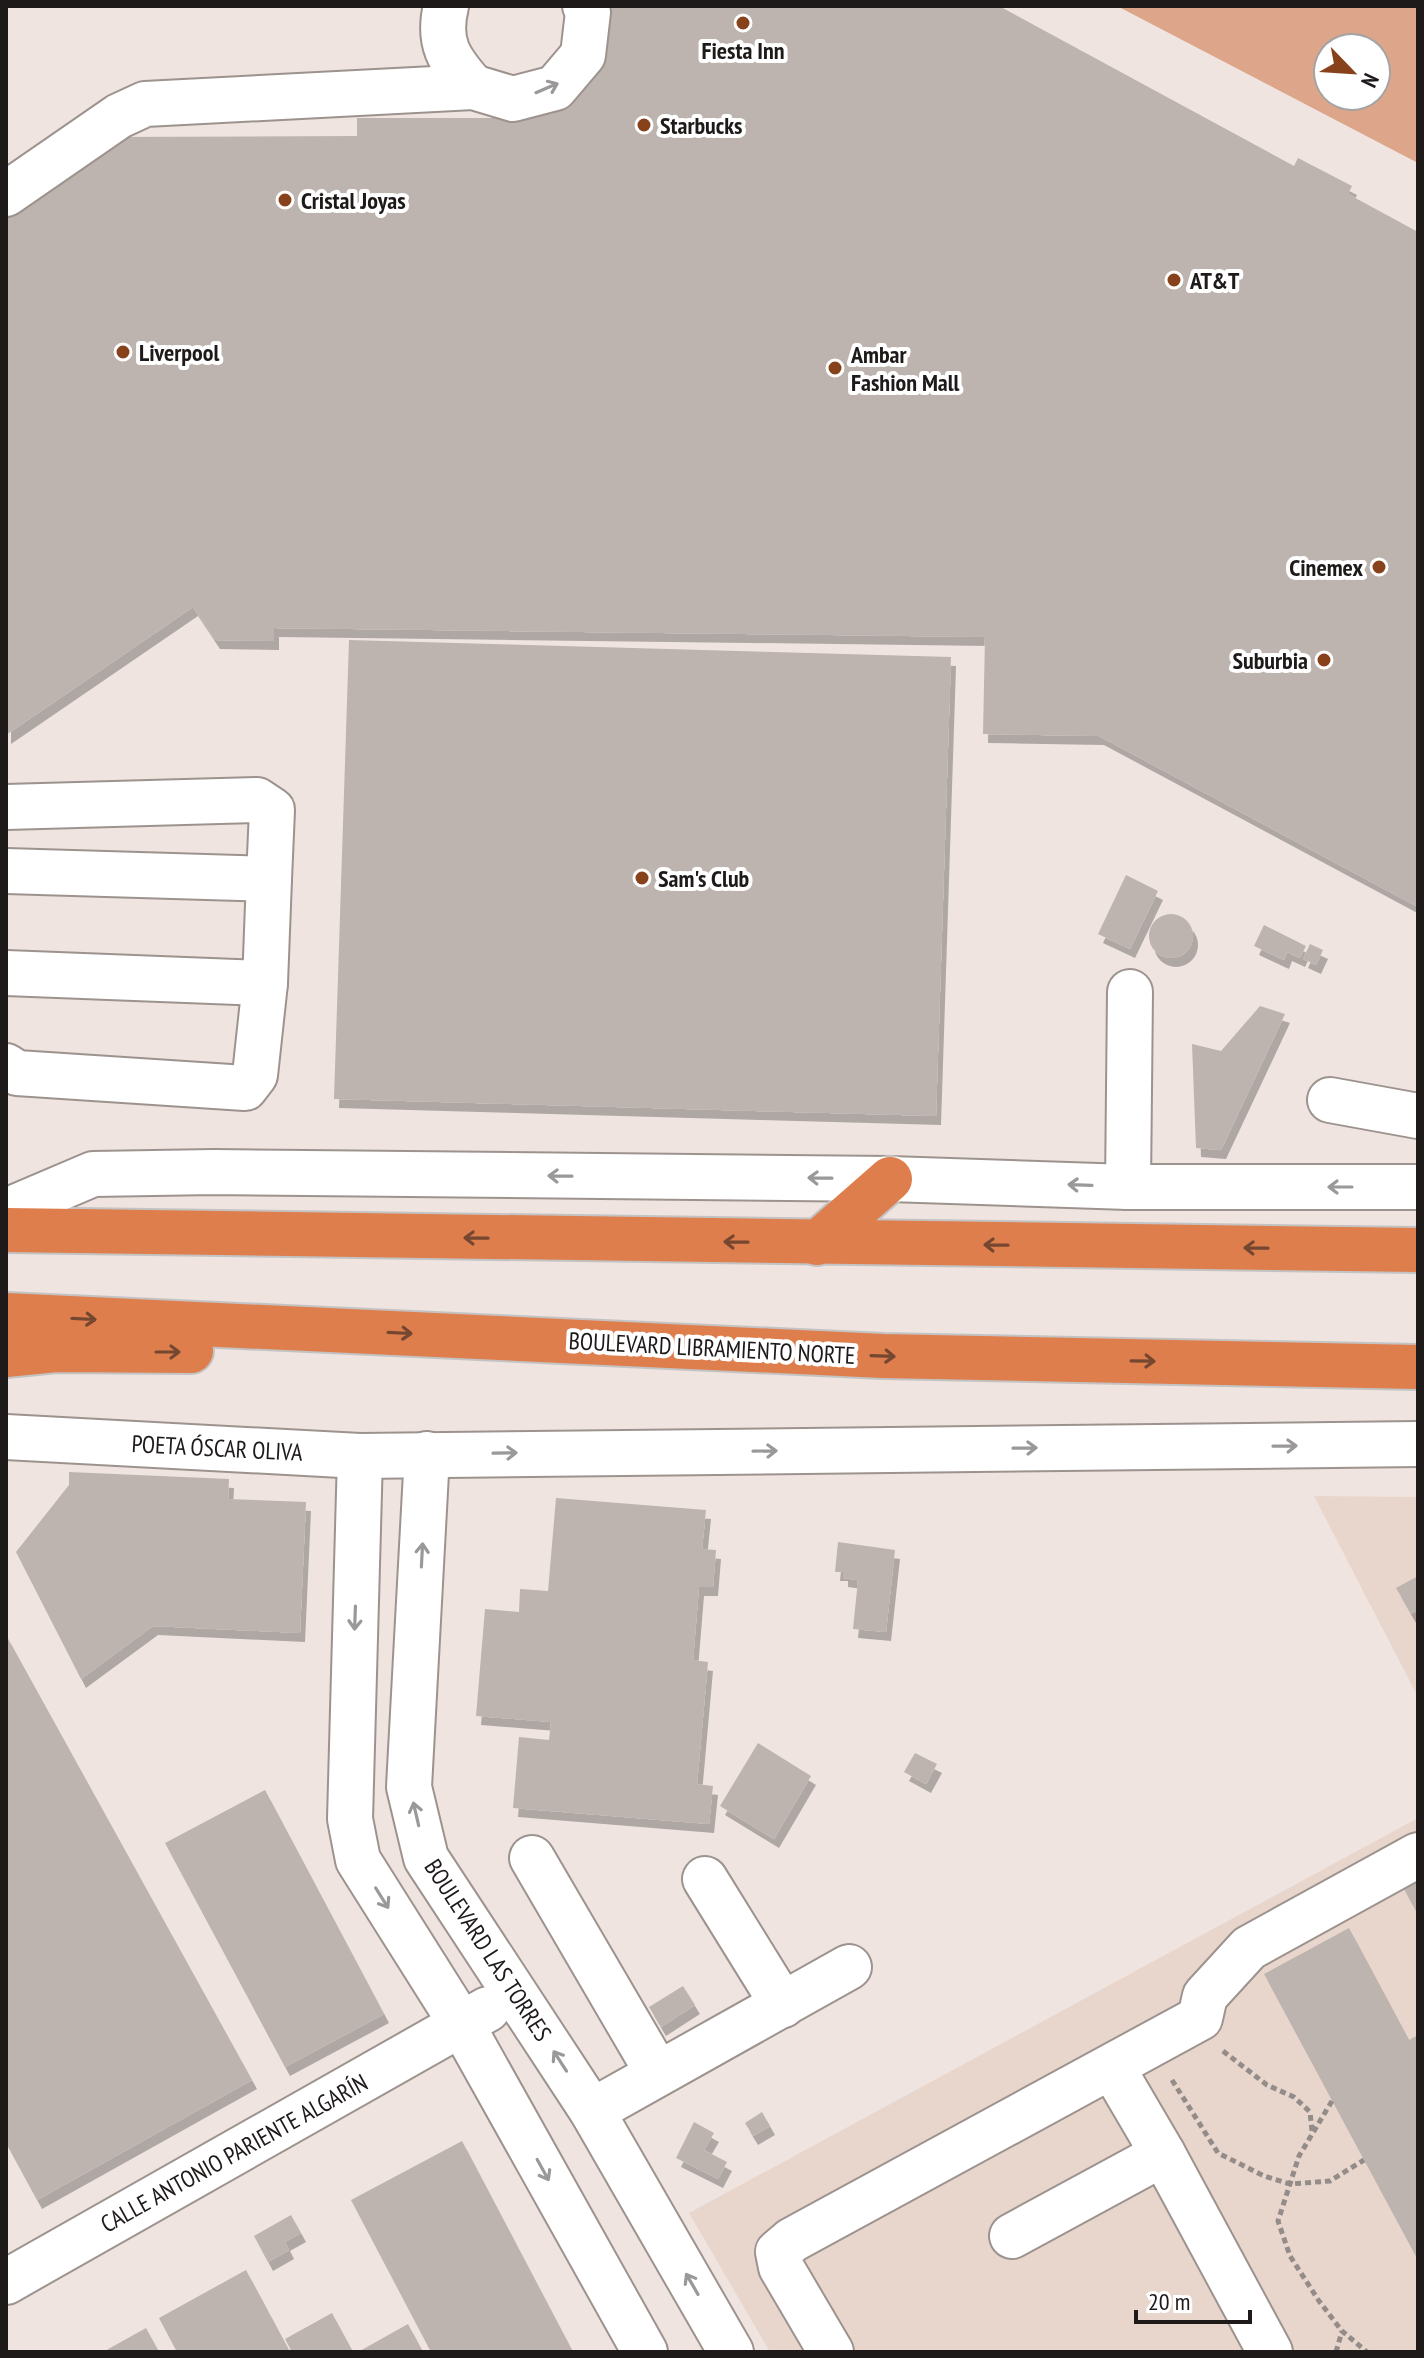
<svg xmlns="http://www.w3.org/2000/svg" width="1424" height="2358" font-family="'PT Sans Narrow',sans-serif">
<style>
.built{fill:#e8d6cd}
.green{fill:#dda58a;fill-rule:evenodd}
.building{fill:#beb4af;filter:url(#shadow)}
.lines{fill:none;stroke-linecap:round;stroke-linejoin:round}
.minor-casing{stroke:#9d938e;stroke-width:48}
.highway-casing{stroke:#c4c3c3;stroke-width:48}
.path{stroke:#948c89;stroke-width:5;stroke-dasharray:6 4;stroke-linecap:butt}
.minor{stroke:#fff;stroke-width:44}
.highway{stroke:#df7e4d;stroke-width:44}
.oneway{stroke:#9a9898}
.oneway2{stroke:#754730}
.poi-dot{fill:#87411b;stroke:#fff;stroke-width:3}
.labels{text-anchor:middle;dominant-baseline:central;stroke-width:8;stroke-linejoin:round;paint-order:stroke}
.poi-label{font-size:24px;font-weight:bold;fill:#1e1a19;stroke:#fff;text-anchor:start}
.street-label{font-size:24px;fill:#1e1a19;stroke:#fff}
</style>
<defs>
<filter id="shadow"><feDropShadow dx="5" dy="9" stdDeviation="0" flood-color="#0004"/></filter>
</defs>
<rect width="100%" height="100%" fill="#efe4df"/>
<g class="built">
<path d="M1314,1496L1418,1497V1697Z"/>
<path d="M1418,1818V2352H770L689,2213Z"/>
</g>
<path class="green" d="M1117,6H1418V163ZM1328,48H1376V96H1328Z"/>
<g class="building">
<path d="M601,6H999L1294,166L1298,158L1352,186L1348,194L1418,232V907L1099,736L983,734L985,637L274,628V641L215,640L193,607L6,735V199L97,137L357,136V118H516Z"/>
<path d="M349,640L951,657L936,1116L334,1099Z"/>
<path d="M1126,875L1158,891L1130,949L1098,934Z"/>
<circle cx="1171" cy="936" r="22"/>
<path d="M1264,925L1306,946L1300,958L1287,952L1284,960L1254,946Z"/>
<path d="M1310,944L1323,950L1316,965L1303,959Z"/>
<path d="M1260,1006L1285,1014L1221,1150L1196,1148L1192,1044L1221,1051Z"/>
<path d="M69,1472L229,1479L228,1499L306,1502L300,1633L153,1626L81,1679L16,1552L69,1485Z"/>
<path d="M556,1498L706,1510L702,1549L716,1550L713,1587H699L693,1660L708,1662L697,1784L713,1786L709,1824L513,1808L519,1737L549,1740L551,1722L476,1716L485,1609L519,1612L520,1589L548,1591Z"/>
<path d="M838,1542L895,1550L886,1632L853,1629L858,1580L843,1578V1572H835Z"/>
<path d="M1418,1576V1610L1411,1614L1396,1588Z"/>
<path d="M6,1635L252,2080L37,2200L6,2143Z"/>
<path d="M758,1743L811,1776L774,1839L720,1806Z"/>
<path d="M915,1753L937,1764L926,1784L904,1772Z"/>
<path d="M265,1790L384,2014L285,2067L165,1843Z"/>
<path d="M1418,1881V1915L1404,1889Z"/>
<path d="M1349,1928L1409,2040L1418,2035V2260L1264,1974Z"/>
<path d="M683,1986L695,2005L661,2027L649,2007Z"/>
<path d="M762,2112L770,2126L753,2136L745,2123Z"/>
<path d="M694,2122L714,2133L704,2150L727,2162L718,2179L676,2158Z"/>
<path d="M462,2141L573,2352H431L351,2200Z"/>
<path d="M291,2215L301,2233L285,2242L289,2250L268,2262L254,2236Z"/>
<path d="M246,2270L290,2352H177L159,2318Z"/>
<path d="M332,2313L353,2352H292L285,2339Z"/>
<path d="M408,2324L423,2352H358Z"/>
<path d="M146,2328L159,2352H103Z"/>
</g>
<g class="lines">
<g class="minor-casing">
<g id="minor">
<path d="M446,6C437,43 449,60 473,87"/>
<path d="M6,194L119,116L145,104L473,87L513,99L555,88L583,55L588,12L585,6"/>
<path d="M6,807L257,800L272,810L269,879"/>
<path d="M6,871L269,879L265,983L255,1075L245,1088L17,1073L6,1066"/>
<path d="M6,973L265,983"/>
<path d="M1330,1100L1418,1116"/>
<path d="M1128,1187L1130,992"/>
<path d="M6,1211L93,1174L214,1172L890,1179L1128,1187H1418"/>
<path d="M6,1437L360,1456L1418,1444"/>
<path d="M427,1454L409,1787L426,1858L592,2111L731,2352"/>
<path d="M360,1456L350,1819L358,1860L462,2025L645,2352"/>
<path d="M532,1858L657,2072"/>
<path d="M705,1879L783,2005"/>
<path d="M1112,2067L1163,2154L1270,2352"/>
<path d="M592,2111L849,1967"/>
<path d="M1012,2236L1163,2154"/>
<path d="M6,2282L488,2009"/>
<path d="M831,2352L781,2267L778,2252L792,2240L1200,2018L1205,1996L1249,1948L1418,1855"/>
</g>
</g>
<g class="highway-casing">
<g id="highway">
<path d="M6,1230L1418,1250"/>
<path d="M817,1243L890,1179"/>
<path d="M6,1315L883,1356L1418,1367"/>
<path d="M6,1355L56,1350L191,1351"/>
</g>
</g>
<g class="path">
<path d="M1223,2051L1267,2085L1294,2097L1310,2112L1312,2131"/>
<path d="M1172,2080L1218,2153L1264,2176L1290,2184L1330,2181L1364,2160"/>
<path d="M1332,2101L1299,2156L1278,2221L1290,2256L1319,2301L1342,2331L1367,2352"/>
<path d="M1336,2352L1342,2331"/>
</g>
<use href="#minor" class="minor"/>
<use href="#highway" class="highway"/>
</g>
<defs><path id="oneway-shaft" d="M-6 0H5M1.5-3L5.5 0L1.5 3" fill="none" stroke-width="1.6" stroke-linecap="round" stroke-linejoin="round" transform="scale(2)"/></defs>
<g class="oneway">
<use href="#oneway-shaft" transform="translate(547 88) rotate(-23)"/>
<use href="#oneway-shaft" transform="translate(560 1176) rotate(-179)"/>
<use href="#oneway-shaft" transform="translate(820 1178) rotate(-179)"/>
<use href="#oneway-shaft" transform="translate(1080 1185) rotate(-178)"/>
<use href="#oneway-shaft" transform="translate(1340 1187) rotate(180)"/>
<use href="#oneway-shaft" transform="translate(1285 1446) rotate(-1)"/>
<use href="#oneway-shaft" transform="translate(1025 1448) rotate(-1)"/>
<use href="#oneway-shaft" transform="translate(765 1451) rotate(-1)"/>
<use href="#oneway-shaft" transform="translate(505 1453) rotate(-1)"/>
<use href="#oneway-shaft" transform="translate(422 1555) rotate(-87)"/>
<use href="#oneway-shaft" transform="translate(355 1618) rotate(92)"/>
<use href="#oneway-shaft" transform="translate(416 1814) rotate(-103)"/>
<use href="#oneway-shaft" transform="translate(382 1898) rotate(58)"/>
<use href="#oneway-shaft" transform="translate(560 2061) rotate(-123)"/>
<use href="#oneway-shaft" transform="translate(543 2170) rotate(61)"/>
<use href="#oneway-shaft" transform="translate(692 2284) rotate(-120)"/>
</g>
<g class="oneway2">
<use href="#oneway-shaft" transform="translate(476 1238) rotate(-179)"/>
<use href="#oneway-shaft" transform="translate(736 1242) rotate(-179)"/>
<use href="#oneway-shaft" transform="translate(996 1245) rotate(-179)"/>
<use href="#oneway-shaft" transform="translate(1256 1248) rotate(-179)"/>
<use href="#oneway-shaft" transform="translate(84 1319) rotate(3)"/>
<use href="#oneway-shaft" transform="translate(400 1333) rotate(3)"/>
<use href="#oneway-shaft" transform="translate(168 1352)"/>
<use href="#oneway-shaft" transform="translate(883 1356) rotate(2)"/>
<use href="#oneway-shaft" transform="translate(1143 1361) rotate(1)"/>
</g>
<g class="poi-dot">
<circle cx="743" cy="23" r="8"/>
<circle cx="644" cy="125" r="8"/>
<circle cx="285" cy="200" r="8"/>
<circle cx="1174" cy="280" r="8"/>
<circle cx="123" cy="352" r="8"/>
<circle cx="835" cy="368" r="8"/>
<circle cx="1379" cy="567" r="8"/>
<circle cx="1324" cy="660" r="8"/>
<circle cx="642" cy="878" r="8"/>
</g>
<g class="labels">
<g class="poi-label">
<text x="743" y="50" text-anchor="middle">Fiesta Inn</text>
<text x="660" y="125">Starbucks</text>
<text x="301" y="200">Cristal Joyas</text>
<text x="1190" y="280">AT&amp;T</text>
<text x="139" y="352">Liverpool</text>
<text x="851" y="354">Ambar<tspan x="851" dy="28">Fashion Mall</tspan></text>
<text x="1363" y="567" text-anchor="end">Cinemex</text>
<text x="1308" y="660" text-anchor="end">Suburbia</text>
<text x="658" y="878">Sam's Club</text>
</g>
<g class="street-label">
<text transform="translate(712 1348) rotate(3)">BOULEVARD LIBRAMIENTO NORTE</text>
<text transform="translate(217 1448) rotate(3)">POETA ÓSCAR OLIVA</text>
<text transform="translate(488 1950) rotate(57)">BOULEVARD LAS TORRES</text>
<text transform="translate(234 2153) rotate(-29)">CALLE ANTONIO PARIENTE ALGARÍN</text>
</g>
</g>
<rect width="1424" height="2358" fill="none" stroke="#1e1a19" stroke-width="16"/>
<g transform="translate(1352 72) rotate(115)"><circle r="38" fill="#ffffff" stroke="#a5a3a3" stroke-width="2"/>
<path d="M0-6L14 30L0 20L-14 30Z" fill="#87411b"/>
<text y="-12" font-size="22" font-weight="bold" text-anchor="middle" fill="#1e1a19">N</text>
</g>
<path d="M1136 2310v12h114v-12" fill="none" stroke="#1e1a19" stroke-width="4"/>
<text x="1148" y="2310" font-size="24" fill="#1e1a19" stroke="#ffffff" stroke-width="6" paint-order="stroke">20 m</text>
</svg>
